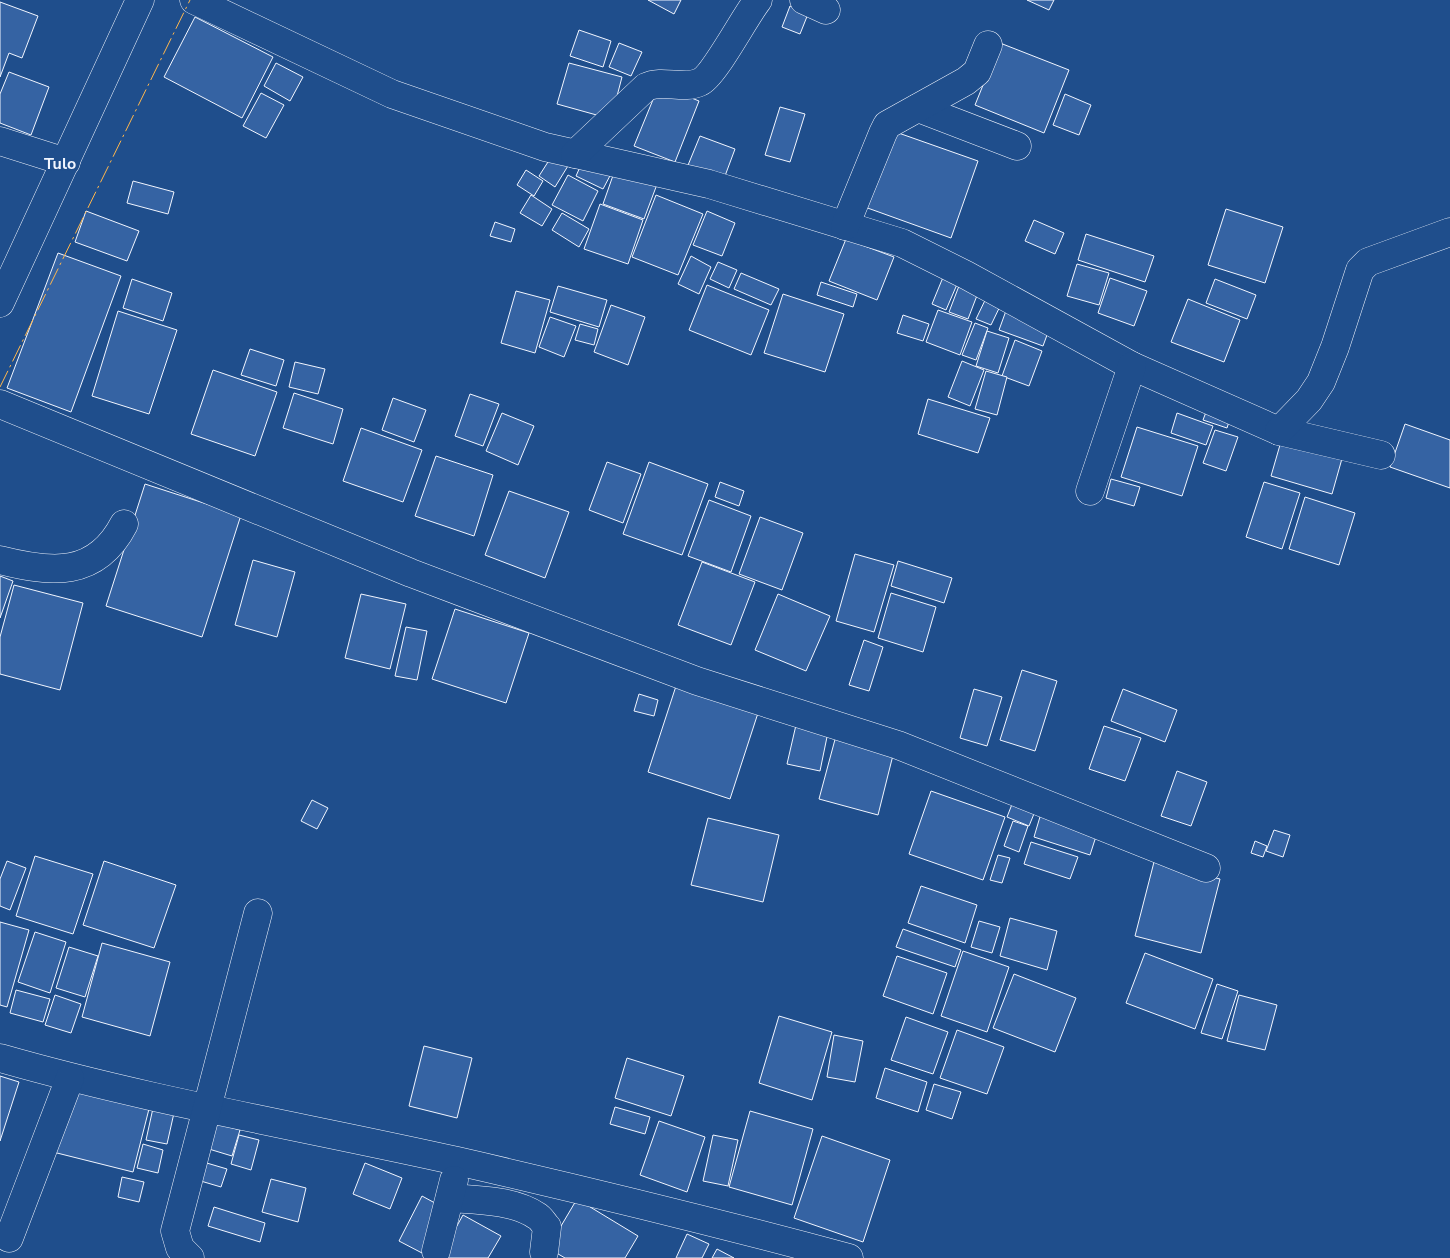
<svg xmlns="http://www.w3.org/2000/svg" width="1450" height="1258" font-family="'Nunito Sans',sans-serif">
<style>
.building{fill:#3563a3;stroke:#f2f6ff}
.lines{fill:none;stroke-linecap:round;stroke-linejoin:round}
.minor-casing{stroke:#f2f6ff;stroke-width:29}
.major-casing{stroke:#f2f6ff;stroke-width:29}
.minor{stroke:#1f4e8c;stroke-width:28}
.major{stroke:#1f4e8c;stroke-width:28}
.power{stroke:#ffb74d;stroke-width:1;stroke-dasharray:18 4 2.5 4;stroke-linecap:butt}
.labels{text-anchor:middle;dominant-baseline:central;stroke-width:4;stroke-linejoin:round;paint-order:stroke}
.quarter-label{font-size:16px;font-weight:bold;fill:#f2f6ff;stroke:#1f4e8c}
</style>
<rect width="100%" height="100%" fill="#1f4e8c"/>
<g class="building">
<path d="M648,0H681L674,14Z"/>
<path d="M1027,0H1054L1049,10Z"/>
<path d="M0,2L38,16L22,58L9,53L0,77Z"/>
<path d="M790,6L808,14L800,34L782,27Z"/>
<path d="M195,17L273,57L242,118L164,77Z"/>
<path d="M579,30L611,41L603,67L570,56Z"/>
<path d="M619,43L642,52L631,76L609,67Z"/>
<path d="M1000,43L1069,70L1044,133L975,105Z"/>
<path d="M276,63L303,77L290,101L264,86Z"/>
<path d="M569,63L622,77L611,119L557,104Z"/>
<path d="M9,72L49,87L31,135L0,123V94Z"/>
<path d="M659,85L699,101L675,162L634,146Z"/>
<path d="M261,93L284,105L266,138L243,126Z"/>
<path d="M1065,94L1091,105L1079,135L1053,125Z"/>
<path d="M780,107L805,114L790,162L765,155Z"/>
<path d="M890,130L978,161L951,238L862,206Z"/>
<path d="M700,136L735,149L722,184L686,170Z"/>
<path d="M555,151L571,161L555,187L539,176Z"/>
<path d="M584,158L612,172L603,189L576,176Z"/>
<path d="M617,164L659,179L644,219L603,204Z"/>
<path d="M526,170L543,181L534,196L517,185Z"/>
<path d="M568,175L598,191L583,221L552,205Z"/>
<path d="M133,181L174,192L168,214L127,203Z"/>
<path d="M531,195L552,209L542,226L520,213Z"/>
<path d="M656,195L703,214L678,275L632,257Z"/>
<path d="M600,204L643,220L628,264L584,249Z"/>
<path d="M1226,209L1283,227L1265,283L1208,265Z"/>
<path d="M86,211L139,231L127,261L75,242Z"/>
<path d="M707,211L735,223L722,256L693,245Z"/>
<path d="M562,213L589,229L579,247L552,230Z"/>
<path d="M1034,220L1064,233L1055,254L1025,241Z"/>
<path d="M495,222L515,229L511,242L490,236Z"/>
<path d="M1086,234L1154,256L1145,282L1078,260Z"/>
<path d="M846,239L894,257L877,300L829,281Z"/>
<path d="M58,253L121,276L71,412L7,388Z"/>
<path d="M691,256L711,267L699,294L678,284Z"/>
<path d="M718,262L737,270L729,288L710,279Z"/>
<path d="M1077,264L1109,273L1099,305L1067,296Z"/>
<path d="M946,270L961,275L946,310L932,304Z"/>
<path d="M741,273L779,289L771,305L734,289Z"/>
<path d="M962,278L981,285L968,319L949,312Z"/>
<path d="M1110,278L1147,291L1134,326L1098,313Z"/>
<path d="M132,279L172,293L163,321L123,308Z"/>
<path d="M1215,279L1256,295L1247,319L1206,303Z"/>
<path d="M821,282L857,294L853,307L817,295Z"/>
<path d="M707,285L769,310L751,355L689,330Z"/>
<path d="M558,286L607,300L599,327L550,312Z"/>
<path d="M516,291L550,300L535,353L501,343Z"/>
<path d="M989,292L1004,298L991,325L976,319Z"/>
<path d="M783,294L844,314L825,372L764,353Z"/>
<path d="M1188,299L1240,320L1224,362L1171,342Z"/>
<path d="M611,305L645,317L628,365L594,352Z"/>
<path d="M1007,308L1051,324L1043,346L999,330Z"/>
<path d="M938,310L972,322L960,355L926,342Z"/>
<path d="M118,311L177,330L149,414L92,396Z"/>
<path d="M903,315L929,324L923,341L897,333Z"/>
<path d="M550,317L576,326L564,357L539,347Z"/>
<path d="M975,323L988,328L976,360L962,355Z"/>
<path d="M580,324L598,329L594,345L575,340Z"/>
<path d="M987,331L1009,338L998,373L976,366Z"/>
<path d="M1015,340L1042,351L1029,386L1002,376Z"/>
<path d="M250,349L284,360L276,386L241,375Z"/>
<path d="M962,361L984,370L970,406L948,397Z"/>
<path d="M295,362L325,369L318,394L289,387Z"/>
<path d="M213,370L277,392L255,456L191,434Z"/>
<path d="M986,371L1007,377L997,415L975,409Z"/>
<path d="M294,393L343,409L333,444L283,428Z"/>
<path d="M470,394L499,404L483,446L455,436Z"/>
<path d="M393,398L426,410L414,442L382,430Z"/>
<path d="M928,399L990,418L978,453L918,434Z"/>
<path d="M1209,404L1232,412L1227,428L1203,420Z"/>
<path d="M502,413L534,426L518,465L486,451Z"/>
<path d="M1177,413L1213,426L1206,445L1171,433Z"/>
<path d="M1405,424L1450,440V488L1390,467Z"/>
<path d="M1137,427L1198,446L1182,496L1121,477Z"/>
<path d="M361,428L422,450L403,502L343,481Z"/>
<path d="M1215,430L1238,437L1226,471L1203,463Z"/>
<path d="M1282,438L1343,455L1332,494L1271,476Z"/>
<path d="M436,456L493,475L474,536L415,516Z"/>
<path d="M607,462L641,474L623,523L589,510Z"/>
<path d="M649,462L708,484L682,555L623,534Z"/>
<path d="M1111,479L1140,487L1134,506L1106,498Z"/>
<path d="M720,482L744,491L739,506L715,497Z"/>
<path d="M1264,482L1300,493L1282,549L1246,537Z"/>
<path d="M145,484L241,515L202,637L106,606Z"/>
<path d="M509,491L569,512L545,578L485,555Z"/>
<path d="M1305,497L1355,513L1339,565L1289,549Z"/>
<path d="M709,500L751,516L731,572L688,556Z"/>
<path d="M760,517L803,533L782,590L739,574Z"/>
<path d="M855,554L894,565L874,632L836,621Z"/>
<path d="M253,560L295,572L277,637L235,625Z"/>
<path d="M898,561L952,578L944,603L891,586Z"/>
<path d="M702,562L755,582L731,645L678,625Z"/>
<path d="M0,576L13,581L0,618Z"/>
<path d="M14,585L83,603L60,690L0,674V637Z"/>
<path d="M891,593L936,607L923,652L878,638Z"/>
<path d="M361,594L406,604L390,669L345,658Z"/>
<path d="M778,594L830,616L806,671L755,650Z"/>
<path d="M455,609L529,633L506,703L432,679Z"/>
<path d="M406,627L427,631L417,680L395,676Z"/>
<path d="M864,640L883,647L869,691L849,685Z"/>
<path d="M1022,670L1057,681L1035,751L1000,740Z"/>
<path d="M676,686L758,713L730,799L648,772Z"/>
<path d="M974,689L1002,697L987,746L960,738Z"/>
<path d="M1123,689L1177,710L1165,742L1111,721Z"/>
<path d="M639,694L658,700L654,716L634,711Z"/>
<path d="M796,725L828,732L820,771L787,764Z"/>
<path d="M1104,726L1141,738L1125,781L1089,769Z"/>
<path d="M837,732L895,747L878,815L819,799Z"/>
<path d="M1177,771L1207,782L1191,826L1161,816Z"/>
<path d="M931,791L1005,817L983,880L909,854Z"/>
<path d="M1016,794L1038,804L1029,826L1007,817Z"/>
<path d="M312,800L328,808L317,829L301,821Z"/>
<path d="M1042,810L1099,827L1090,855L1034,837Z"/>
<path d="M708,818L779,835L763,902L691,885Z"/>
<path d="M1013,821L1028,826L1019,852L1004,846Z"/>
<path d="M1274,830L1290,835L1283,857L1266,851Z"/>
<path d="M1255,841L1267,846L1263,857L1251,853Z"/>
<path d="M1031,842L1078,857L1070,879L1024,864Z"/>
<path d="M998,855L1010,858L1002,883L990,880Z"/>
<path d="M35,856L93,874L73,934L16,916Z"/>
<path d="M7,861L26,868L10,910L0,906V879Z"/>
<path d="M104,861L176,885L154,948L83,925Z"/>
<path d="M1154,862L1220,879L1201,953L1135,936Z"/>
<path d="M921,886L977,905L965,943L908,923Z"/>
<path d="M1010,918L1057,931L1047,970L1000,956Z"/>
<path d="M979,921L1000,927L992,953L971,947Z"/>
<path d="M0,922L29,930L7,1007L0,1005Z"/>
<path d="M903,929L961,950L955,967L896,947Z"/>
<path d="M35,932L66,942L50,993L18,982Z"/>
<path d="M102,943L170,962L150,1036L82,1017Z"/>
<path d="M69,947L98,956L85,997L56,988Z"/>
<path d="M963,951L1009,967L987,1032L941,1016Z"/>
<path d="M1145,953L1213,979L1195,1029L1126,1003Z"/>
<path d="M897,956L947,973L933,1014L883,996Z"/>
<path d="M1014,974L1076,998L1055,1052L993,1028Z"/>
<path d="M1217,984L1238,991L1222,1039L1201,1033Z"/>
<path d="M16,990L50,999L43,1022L10,1013Z"/>
<path d="M55,995L81,1004L71,1033L45,1025Z"/>
<path d="M1239,995L1277,1005L1265,1050L1227,1041Z"/>
<path d="M779,1016L832,1032L812,1100L759,1083Z"/>
<path d="M906,1017L948,1032L933,1074L891,1060Z"/>
<path d="M957,1030L1004,1047L987,1094L940,1078Z"/>
<path d="M834,1035L863,1041L855,1082L827,1077Z"/>
<path d="M424,1046L472,1058L457,1118L409,1106Z"/>
<path d="M627,1058L684,1076L671,1116L615,1098Z"/>
<path d="M885,1068L927,1082L918,1112L876,1098Z"/>
<path d="M0,1076L19,1082L0,1141Z"/>
<path d="M934,1084L961,1092L952,1119L926,1110Z"/>
<path d="M71,1085L150,1105L133,1172L53,1152Z"/>
<path d="M155,1099L176,1104L167,1144L146,1140Z"/>
<path d="M615,1107L650,1117L645,1134L610,1124Z"/>
<path d="M750,1111L813,1129L792,1205L729,1187Z"/>
<path d="M206,1120L240,1130L232,1156L199,1146Z"/>
<path d="M659,1121L705,1137L687,1192L640,1175Z"/>
<path d="M239,1135L259,1140L251,1170L231,1164Z"/>
<path d="M713,1135L738,1140L728,1186L703,1181Z"/>
<path d="M822,1136L890,1160L863,1242L794,1218Z"/>
<path d="M143,1144L163,1150L158,1173L137,1168Z"/>
<path d="M200,1161L227,1169L221,1187L194,1179Z"/>
<path d="M365,1163L402,1178L390,1209L353,1194Z"/>
<path d="M122,1177L144,1182L139,1202L118,1197Z"/>
<path d="M271,1179L306,1188L298,1222L262,1212Z"/>
<path d="M422,1196L446,1209L422,1253L399,1241Z"/>
<path d="M577,1199L638,1236L625,1258H565L548,1248Z"/>
<path d="M214,1207L265,1223L260,1242L208,1226Z"/>
<path d="M463,1215L501,1236L488,1258H439Z"/>
<path d="M687,1234L709,1244L702,1258H676Z"/>
<path d="M717,1249L734,1258H712Z"/>
</g>
<g class="lines">
<g class="minor-casing">
<g id="minor">
<path d="M194,0L392,94L545,147L709,184L902,243L966,275L1132,366L1279,431L1381,455"/>
<path d="M804,0L826,10"/>
<path d="M918,108L1017,146"/>
<path d="M0,141L66,162"/>
<path d="M575,154L646,87C663,79 683,90 700,82C714,76 745,16 758,0"/>
<path d="M845,226L883,133L887,125L966,81L977,72L988,45"/>
<path d="M0,404L411,573L697,681L898,745L1206,868"/>
<path d="M1279,431L1309,400L1321,382L1335,347L1360,270L1368,262L1450,232"/>
<path d="M1090,491L1132,366"/>
<path d="M0,560C51,573 96,578 124,524"/>
<path d="M0,1058C150,1101 305,1127 457,1161C588,1191 719,1223 849,1258"/>
<path d="M450,1198C478,1200 514,1200 537,1216C541,1218 544,1224 547,1227L544,1252"/>
<path d="M9,1238L70,1078"/>
<path d="M436,1251L454,1180"/>
<path d="M190,1258L180,1248L175,1231L258,913"/>
</g>
</g>
<g class="major-casing">
<path id="major" d="M0,303L140,0"/>
</g>
<use href="#minor" class="minor"/>
<use href="#major" class="major"/>
<path class="power" d="M0,387L190,0"/>
</g>
<g class="labels">
<g class="quarter-label">
<text x="60" y="164">Tulo</text>
</g>
</g>
</svg>
